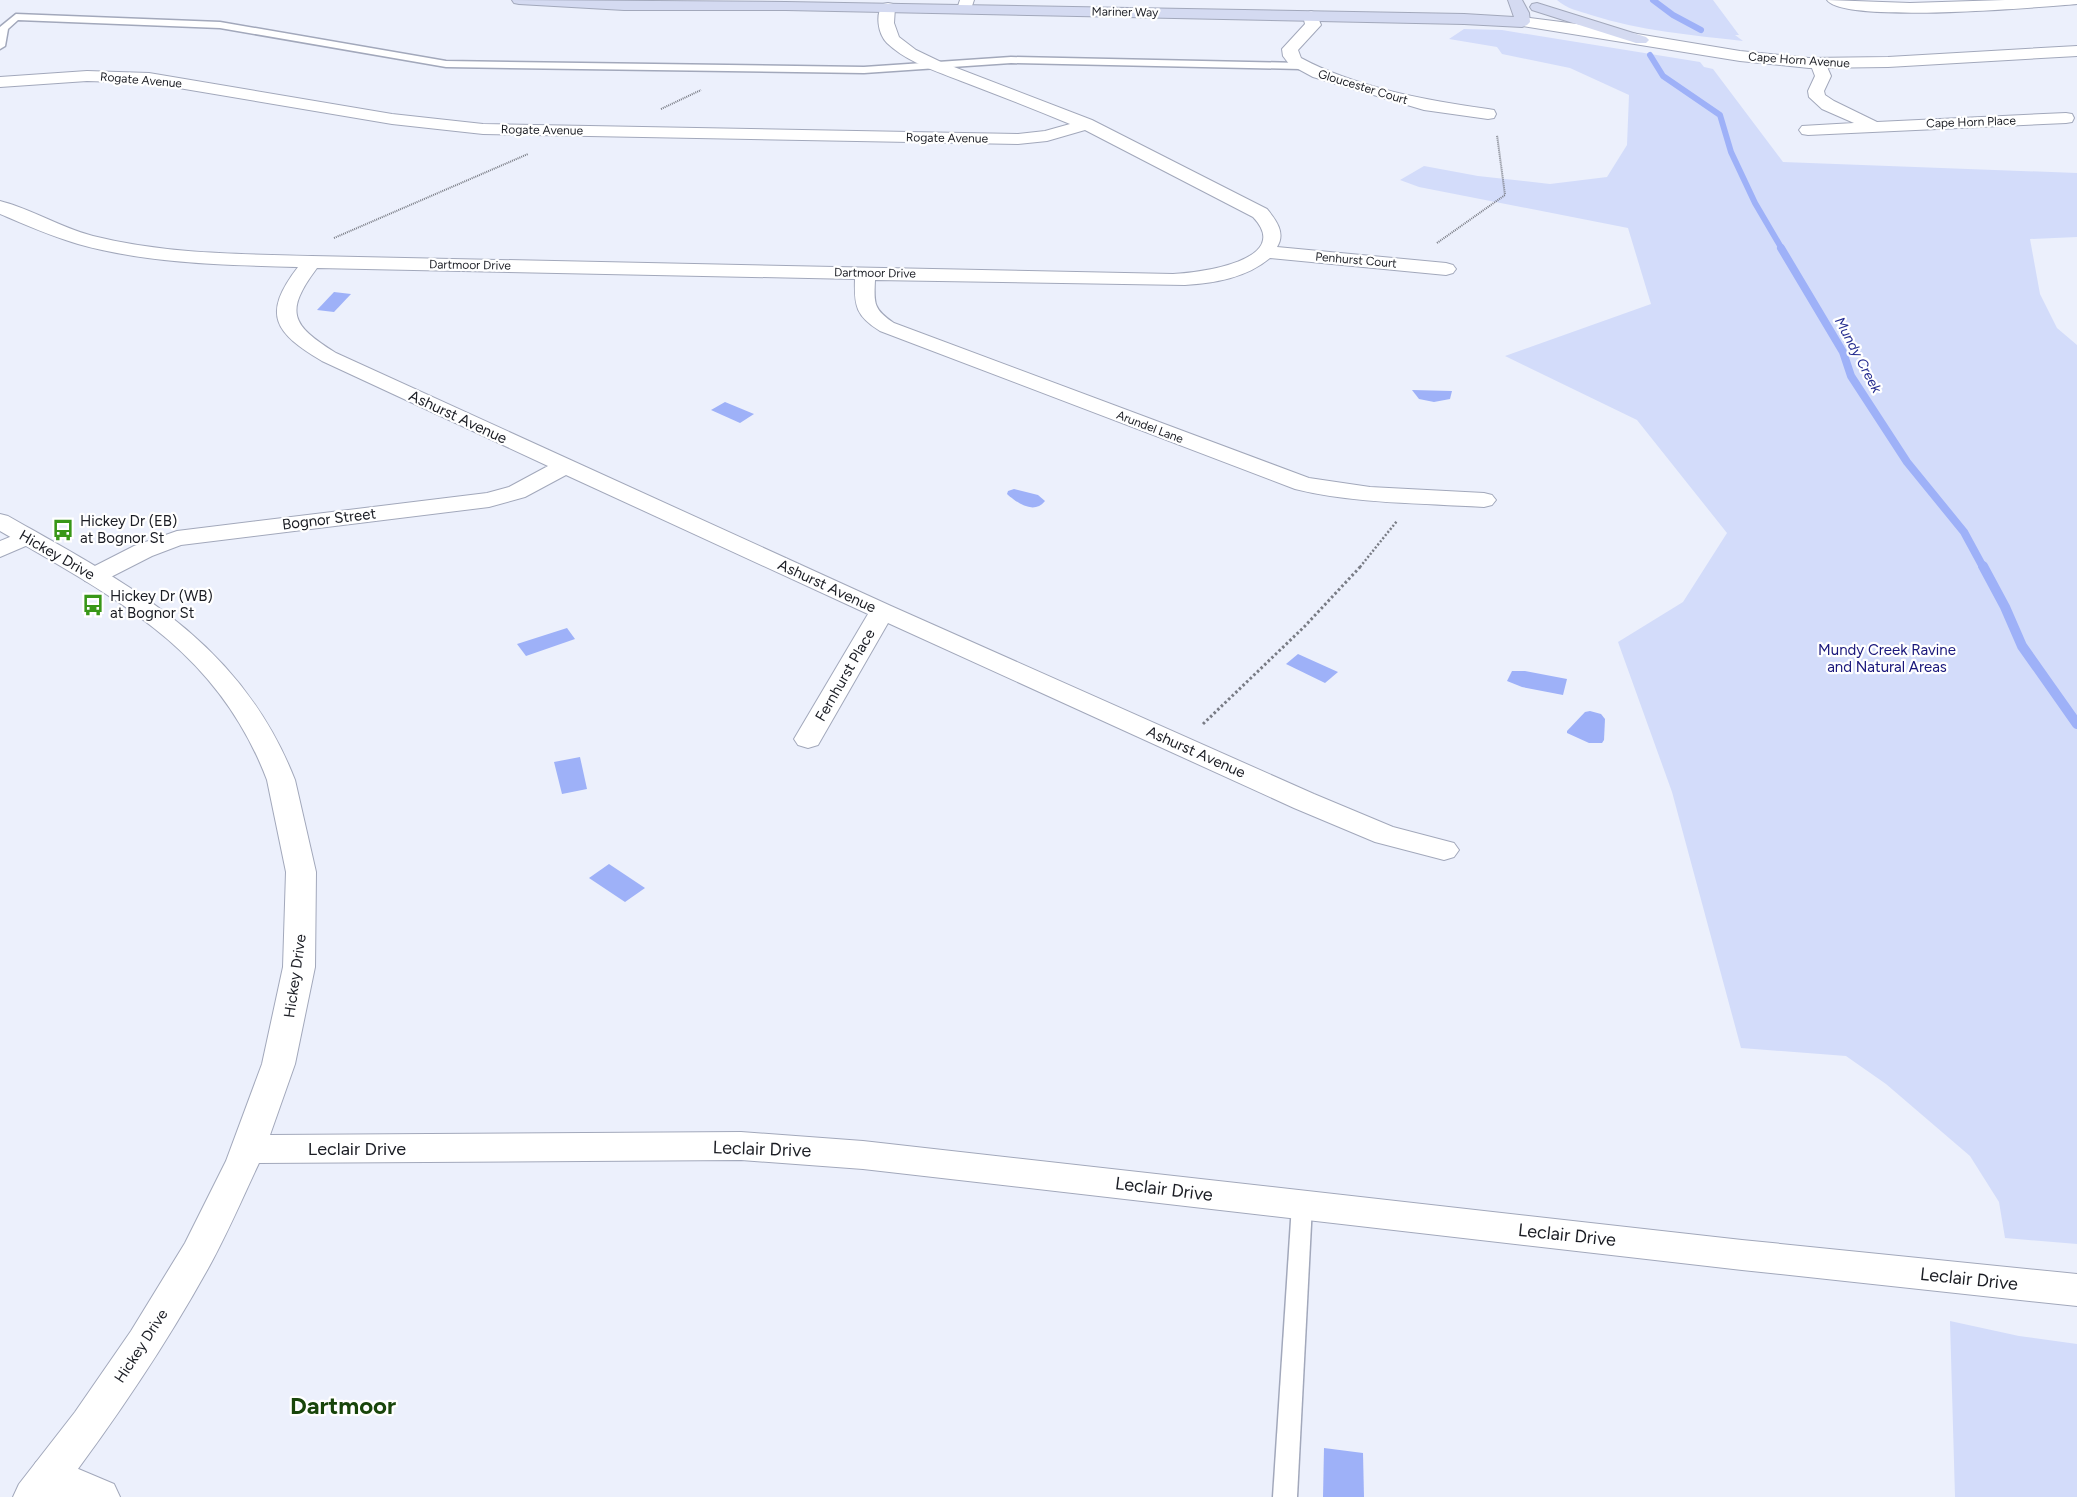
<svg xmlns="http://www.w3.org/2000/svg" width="2077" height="1497" font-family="Figtree,sans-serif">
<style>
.green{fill:#d3dcfa}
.water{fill:#9eb1f8}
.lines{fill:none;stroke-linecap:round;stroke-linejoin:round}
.stream-far2{stroke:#9eb1f8;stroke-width:6}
.stream-far1{stroke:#9eb1f8;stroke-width:8}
.stream{stroke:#9eb1f8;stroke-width:10}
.service-casing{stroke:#a2a8bb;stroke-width:3}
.minor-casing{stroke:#a2a8bb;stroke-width:2}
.tertiary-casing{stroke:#a2a8bb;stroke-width:2}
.secondary-casing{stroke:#a2a8bb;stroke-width:2}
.path-far2{stroke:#797c85;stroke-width:2;stroke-dasharray:1 1;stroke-linecap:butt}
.path-far1{stroke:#797c85;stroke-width:2.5;stroke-dasharray:2 2;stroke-linecap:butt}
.path{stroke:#797c85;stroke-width:3;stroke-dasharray:2.5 2.5;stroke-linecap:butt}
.service{fill:#fff;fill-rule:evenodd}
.minor{fill:#fff;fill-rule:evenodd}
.tertiary{fill:#fff;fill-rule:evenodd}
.secondary{fill:#d4daf1;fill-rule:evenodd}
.labels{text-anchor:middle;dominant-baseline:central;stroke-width:4.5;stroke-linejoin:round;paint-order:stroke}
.far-street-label{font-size:12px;fill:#1b1d24;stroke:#fff}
.far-water-label{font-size:14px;font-style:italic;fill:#252d90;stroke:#fff}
.street-label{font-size:15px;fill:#1b1d24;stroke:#fff}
.poi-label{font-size:15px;fill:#1b1d24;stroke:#fff;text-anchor:start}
.park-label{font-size:15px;fill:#19177b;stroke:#fff}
.near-street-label{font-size:18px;fill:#1b1d24;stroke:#fff}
.near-district-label{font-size:24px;font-weight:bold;fill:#18450a;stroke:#fff}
</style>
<rect width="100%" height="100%" fill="#ecf0fc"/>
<g class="green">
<path d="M1557,0H1713L1739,35H1735L1743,41C1691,35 1641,31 1591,15C1579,11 1567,9 1557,0Z"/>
<path d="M1464,29L1502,30L1700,62L1704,67L1713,69L1783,162L2077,173V237L2030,239L2040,294L2057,328L2077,345V1244L2005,1238L1999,1202L1970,1156L1886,1084L1846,1056L1741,1048L1672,792L1618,642L1683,602L1727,533L1637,420L1505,356L1651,304L1628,228L1419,187L1400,180L1424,166L1478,176L1550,184L1607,177L1627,145L1629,95L1570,68L1502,54L1497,47L1449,39Z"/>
<path d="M1950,1321L2019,1336L2077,1344V1497H1955Z"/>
</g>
<g class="water">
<path d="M334,292L351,294L334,312L317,310Z"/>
<path d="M1412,390L1452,391L1450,399L1434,402L1419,399Z"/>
<path d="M725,402L754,414L740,423L711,410Z"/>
<path d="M1014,489L1038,495L1045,501C1034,515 1017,503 1007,494L1008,491Z"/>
<path d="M567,628L575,639L526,656L517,644Z"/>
<path d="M1298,654L1338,672L1325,683L1286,664Z"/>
<path d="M1512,671H1525L1567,679L1563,695L1522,687L1507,681Z"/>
<path d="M1590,711L1601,714L1605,719L1604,740L1602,743H1589L1567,733V731L1585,712Z"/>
<path d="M580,757L587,789L562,794L554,762Z"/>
<path d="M609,864L645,888L625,902L589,878Z"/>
<path d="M1324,1448L1363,1453L1364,1497H1323Z"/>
</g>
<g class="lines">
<g class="stream-far2">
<path d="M1653,0L1673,15L1701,30"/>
<path d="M1650,55L1663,76L1720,115L1731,152L1755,203L1782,249"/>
</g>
<path class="stream-far1" d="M1781,248L1843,352L1851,376L1907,462L1964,532L1983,567"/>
<path class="stream" d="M1983,566L2005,607L2022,646L2077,724"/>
<g class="service-casing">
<g id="service">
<path d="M16,14L220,22L446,61L864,67L1011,57L1301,63L1306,66L1301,69L1011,63L864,73L446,67L220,28L18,20L8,29L5,46L0,49V27Z"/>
<path d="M1302,1196L1309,1199L1312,1205L1297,1497H1273L1292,1205L1295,1199Z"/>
</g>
</g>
<g class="minor-casing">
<g id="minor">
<path d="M960,0H974L970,12H960L957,9Z"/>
<path d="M1827,0L1910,3L2005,0H2077V4C2041,7 1843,24 1827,0Z"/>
<path d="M888,3L893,4L895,7L894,23L899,37L916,50L941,62L1092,120L1267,209C1276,220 1286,233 1277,247L1446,263L1453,265L1456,269L1453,273L1446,275L1270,258C1246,278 1215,283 1185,285L875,280C874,303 873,309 894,323L1309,478L1370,487L1484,493L1492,495L1496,500L1492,505L1484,507C1421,503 1356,504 1295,489L880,331C856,316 854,306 855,279L317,268C284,312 291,325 336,353L891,606L1314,794L1393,827L1454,843L1459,850L1454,857L1444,860L1375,842L1294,808L888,623L818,745L808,748L798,745L794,739L868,614L566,475L525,497L489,507L181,545L152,556L103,581L94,583L85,581L82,576L85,571L134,546L177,531L487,493L509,487L548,466L322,361C275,333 261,315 298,267C225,265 149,264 78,244C51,236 26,225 0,214V201C32,209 61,228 93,236C164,254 239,254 312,256L1173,274C1197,273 1295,261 1253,217L1085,130L1047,141L1018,144L483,134L392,124L149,83L87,81L0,87V77L87,71L149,73L392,114L483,124L1018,134L1045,131L1070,124C1036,110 1003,97 969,84C942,73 909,64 887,43C878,34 875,14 883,4Z"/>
<path d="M1311,11L1316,13L1321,25L1298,50L1301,58C1357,88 1425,100 1488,109L1494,110L1496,114L1494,118L1488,119L1424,110L1313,77L1289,64L1283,56L1282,49L1305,24L1303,16L1306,13Z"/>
<path d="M1818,58L1824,60L1831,76L1824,91L1825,95L1834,101L1877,122L2066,113L2072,114L2074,118L2072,122L2066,123L1808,135L1802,134L1799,130L1802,126L1854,123L1822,109L1809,97L1808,91L1815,76L1810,63L1812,60Z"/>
<path d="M27,530L35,532L39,537L35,542L0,557V541Z"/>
<path d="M50,1457L114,1484L120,1497H56L36,1488L30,1475L36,1462Z"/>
</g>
</g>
<g class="tertiary-casing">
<g id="tertiary">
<path d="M1522,17L1577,24L1740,51L1809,58L1888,57L2077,46V56L1888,67L1809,68L1740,61L1517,25L1514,22L1517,19Z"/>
<path d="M0,514L8,516C131,586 240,640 295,780L316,872L315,967L295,1064L270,1135L741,1132L863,1141L1742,1240L2077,1274V1306L1742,1270L863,1169L741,1160L259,1163C243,1197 228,1232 210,1265C165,1347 113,1423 57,1497H13L19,1484L75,1412L131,1331L185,1243L226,1161L262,1064L283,967L286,872L267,780C217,648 115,598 0,531Z"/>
</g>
</g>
<g class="secondary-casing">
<g id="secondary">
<path d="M512,0L786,2L1464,14L1514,17L1508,0H1522L1529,13L1530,22L1527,25L1522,27L1464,24L786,10H624L519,4L514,3Z"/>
<path d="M1537,3L1646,37L1649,40L1646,43H1636L1532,10L1530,7L1532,4Z"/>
</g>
</g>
<g class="path-far2">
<path d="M661,109L701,90"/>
<path d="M334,238L528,154"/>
<path d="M1437,243L1505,195L1497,135"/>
</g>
<path class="path-far1" d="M1360,567L1397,521"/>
<path class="path" d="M1203,724L1304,627L1361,566"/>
<use href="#service" class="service"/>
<use href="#minor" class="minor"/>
<use href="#tertiary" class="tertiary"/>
<use href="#secondary" class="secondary"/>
</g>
<defs>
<g id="bus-bare" transform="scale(1.725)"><path d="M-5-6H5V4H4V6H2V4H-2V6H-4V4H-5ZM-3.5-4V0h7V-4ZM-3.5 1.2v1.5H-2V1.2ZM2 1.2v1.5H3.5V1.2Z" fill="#389718" stroke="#fff" stroke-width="2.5" paint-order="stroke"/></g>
</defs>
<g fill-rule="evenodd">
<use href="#bus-bare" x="63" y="530"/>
<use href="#bus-bare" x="93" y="605"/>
</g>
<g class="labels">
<g class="far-street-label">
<text transform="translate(1125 12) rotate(1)">Mariner Way</text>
<text transform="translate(1799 60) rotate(4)">Cape Horn Avenue</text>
<text transform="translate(141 80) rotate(5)">Rogate Avenue</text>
<text transform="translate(1363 87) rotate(17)">Gloucester Court</text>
<text transform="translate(1971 122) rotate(-2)">Cape Horn Place</text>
<text transform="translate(542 130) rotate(1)">Rogate Avenue</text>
<text transform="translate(947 138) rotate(1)">Rogate Avenue</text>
<text transform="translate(1356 260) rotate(5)">Penhurst Court</text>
<text transform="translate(470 265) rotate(1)">Dartmoor Drive</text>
<text transform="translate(875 273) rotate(1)">Dartmoor Drive</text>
<text transform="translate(1150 427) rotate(21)">Arundel Lane</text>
</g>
<g class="far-water-label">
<text transform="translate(1858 355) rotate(62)">Mundy Creek</text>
</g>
<g class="street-label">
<text transform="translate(458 417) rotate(25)">Ashurst Avenue</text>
<text transform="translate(329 519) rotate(-7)">Bognor Street</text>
<text transform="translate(57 555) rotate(30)">Hickey Drive</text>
<text transform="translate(827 586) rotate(25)">Ashurst Avenue</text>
<text transform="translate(845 675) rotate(-60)">Fernhurst Place</text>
<text transform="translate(1196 752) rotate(24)">Ashurst Avenue</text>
<text transform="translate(295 976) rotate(-82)">Hickey Drive</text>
<text transform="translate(141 1346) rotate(-57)">Hickey Drive</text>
</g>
<g class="poi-label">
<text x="80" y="521">Hickey Dr (EB)<tspan x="80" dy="17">at Bognor St</tspan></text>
<text x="110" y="596">Hickey Dr (WB)<tspan x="110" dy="17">at Bognor St</tspan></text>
</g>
<g class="park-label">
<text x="1887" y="650">Mundy Creek Ravine<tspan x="1887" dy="17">and Natural Areas</tspan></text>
</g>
<g class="near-street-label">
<text x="357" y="1149">Leclair Drive</text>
<text transform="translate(762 1149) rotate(2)">Leclair Drive</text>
<text transform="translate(1164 1189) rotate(7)">Leclair Drive</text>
<text transform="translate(1567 1235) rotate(6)">Leclair Drive</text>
<text transform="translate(1969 1279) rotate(6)">Leclair Drive</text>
</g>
<g class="near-district-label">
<text x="343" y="1405">Dartmoor</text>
</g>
</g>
</svg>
